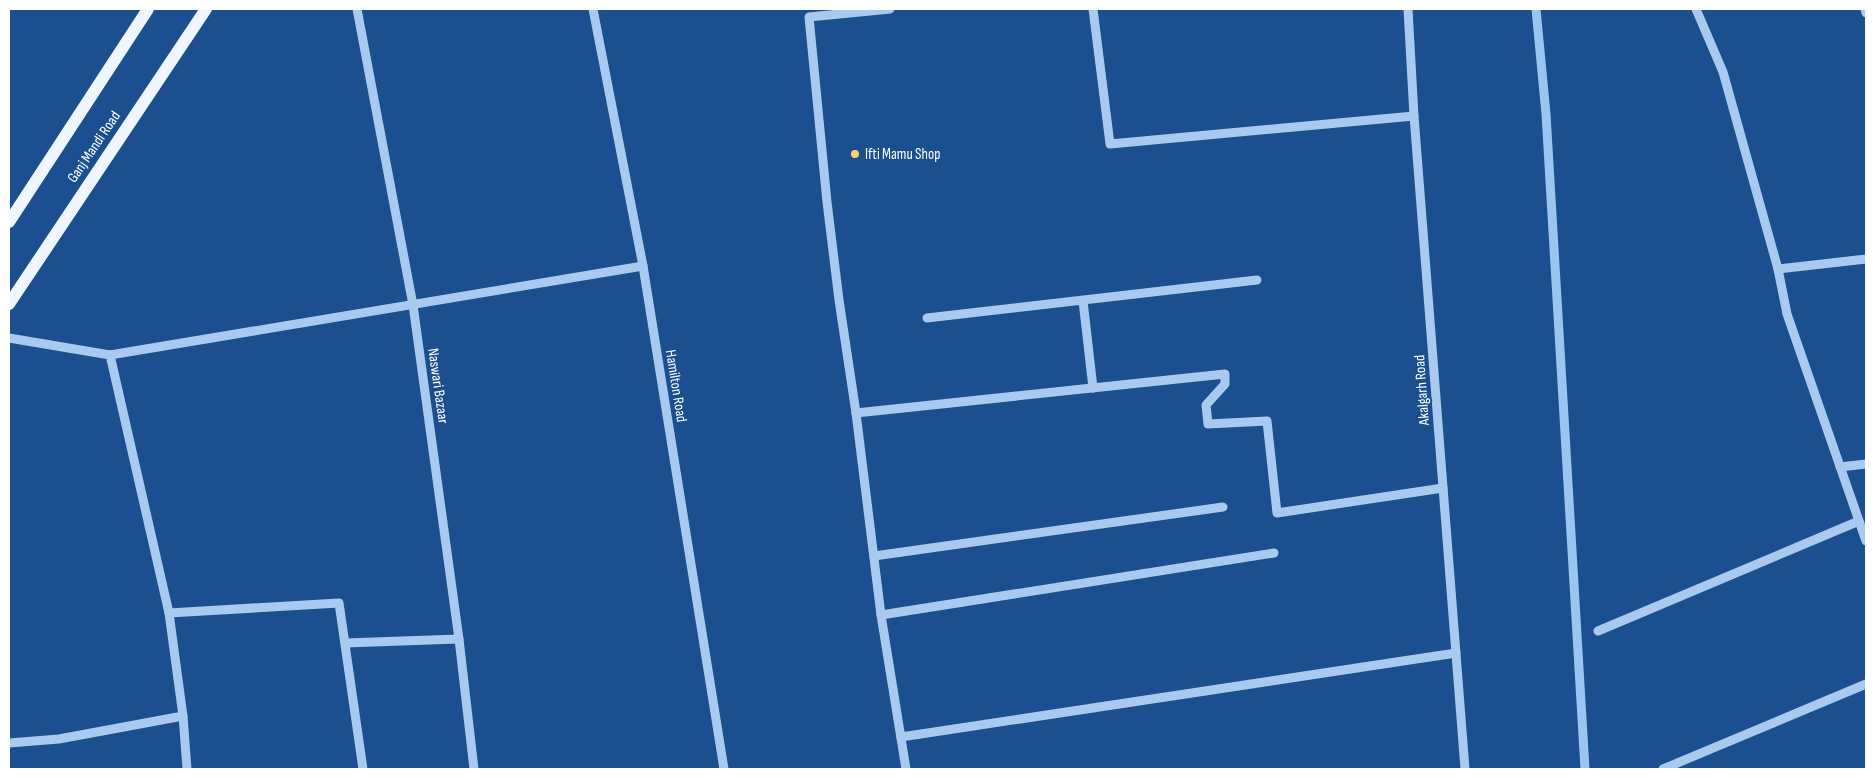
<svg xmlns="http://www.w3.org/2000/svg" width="1875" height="778" font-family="'Sofia Sans Condensed',sans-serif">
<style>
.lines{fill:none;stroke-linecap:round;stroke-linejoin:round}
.stream{stroke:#9cc4f0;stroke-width:9}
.minor{stroke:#a9c9ee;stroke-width:9}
.major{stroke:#f0f6ff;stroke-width:12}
.poi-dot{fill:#ffd166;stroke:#1b4f8f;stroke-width:2}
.labels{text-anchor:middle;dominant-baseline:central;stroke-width:4;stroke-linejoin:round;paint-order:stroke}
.street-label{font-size:15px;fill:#fff;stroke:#1b4f8f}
.poi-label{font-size:15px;fill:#fff;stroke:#1b4f8f;text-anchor:start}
</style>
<rect width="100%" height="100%" fill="#1b4f8f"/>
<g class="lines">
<path class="stream" d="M1536,9L1546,114L1585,769"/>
<g class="minor">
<path d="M357,9L413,305L459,639L474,769"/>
<path d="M593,9L643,266L724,769"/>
<path d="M890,9L809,17L827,202L839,300L856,413L881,615L906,769"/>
<path d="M1093,9L1110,144L1414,116"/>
<path d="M1408,9L1414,116L1465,769"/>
<path d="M1696,9L1723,72L1778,269L1787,314L1866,541"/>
<path d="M1865,9L1866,13"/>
<path d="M1778,269L1866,259"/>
<path d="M1083,301L1093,388"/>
<path d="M927,318L1257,280"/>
<path d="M9,338L110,355L169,613L183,716L59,739L9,743"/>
<path d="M110,355L643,266"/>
<path d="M856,413L1225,374V384L1206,405L1208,424L1267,421L1277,513L1443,488"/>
<path d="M1840,467L1866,464"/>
<path d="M874,556L1223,507"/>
<path d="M169,613L339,603L363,769"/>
<path d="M881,615L1274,553"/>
<path d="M1598,631L1859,521"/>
<path d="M345,643L459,639"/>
<path d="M183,716L187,769"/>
<path d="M901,737L1456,653"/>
<path d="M1663,769L1866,684"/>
</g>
<g class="major">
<path d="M9,222L148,9"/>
<path d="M9,304L206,9"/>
</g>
</g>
<circle class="poi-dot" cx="855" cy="154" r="5"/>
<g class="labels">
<g class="street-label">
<text transform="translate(94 147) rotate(-56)">Ganj Mandi Road</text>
<text transform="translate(438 386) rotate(82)">Naswari Bazaar</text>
<text transform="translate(676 386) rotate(81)">Hamilton Road</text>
<text transform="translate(1422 390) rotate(-94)">Akalgarh Road</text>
</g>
<g class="poi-label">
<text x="865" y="154">Ifti Mamu Shop</text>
</g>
</g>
<rect width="1875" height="778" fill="none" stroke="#ffffff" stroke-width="20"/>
</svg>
